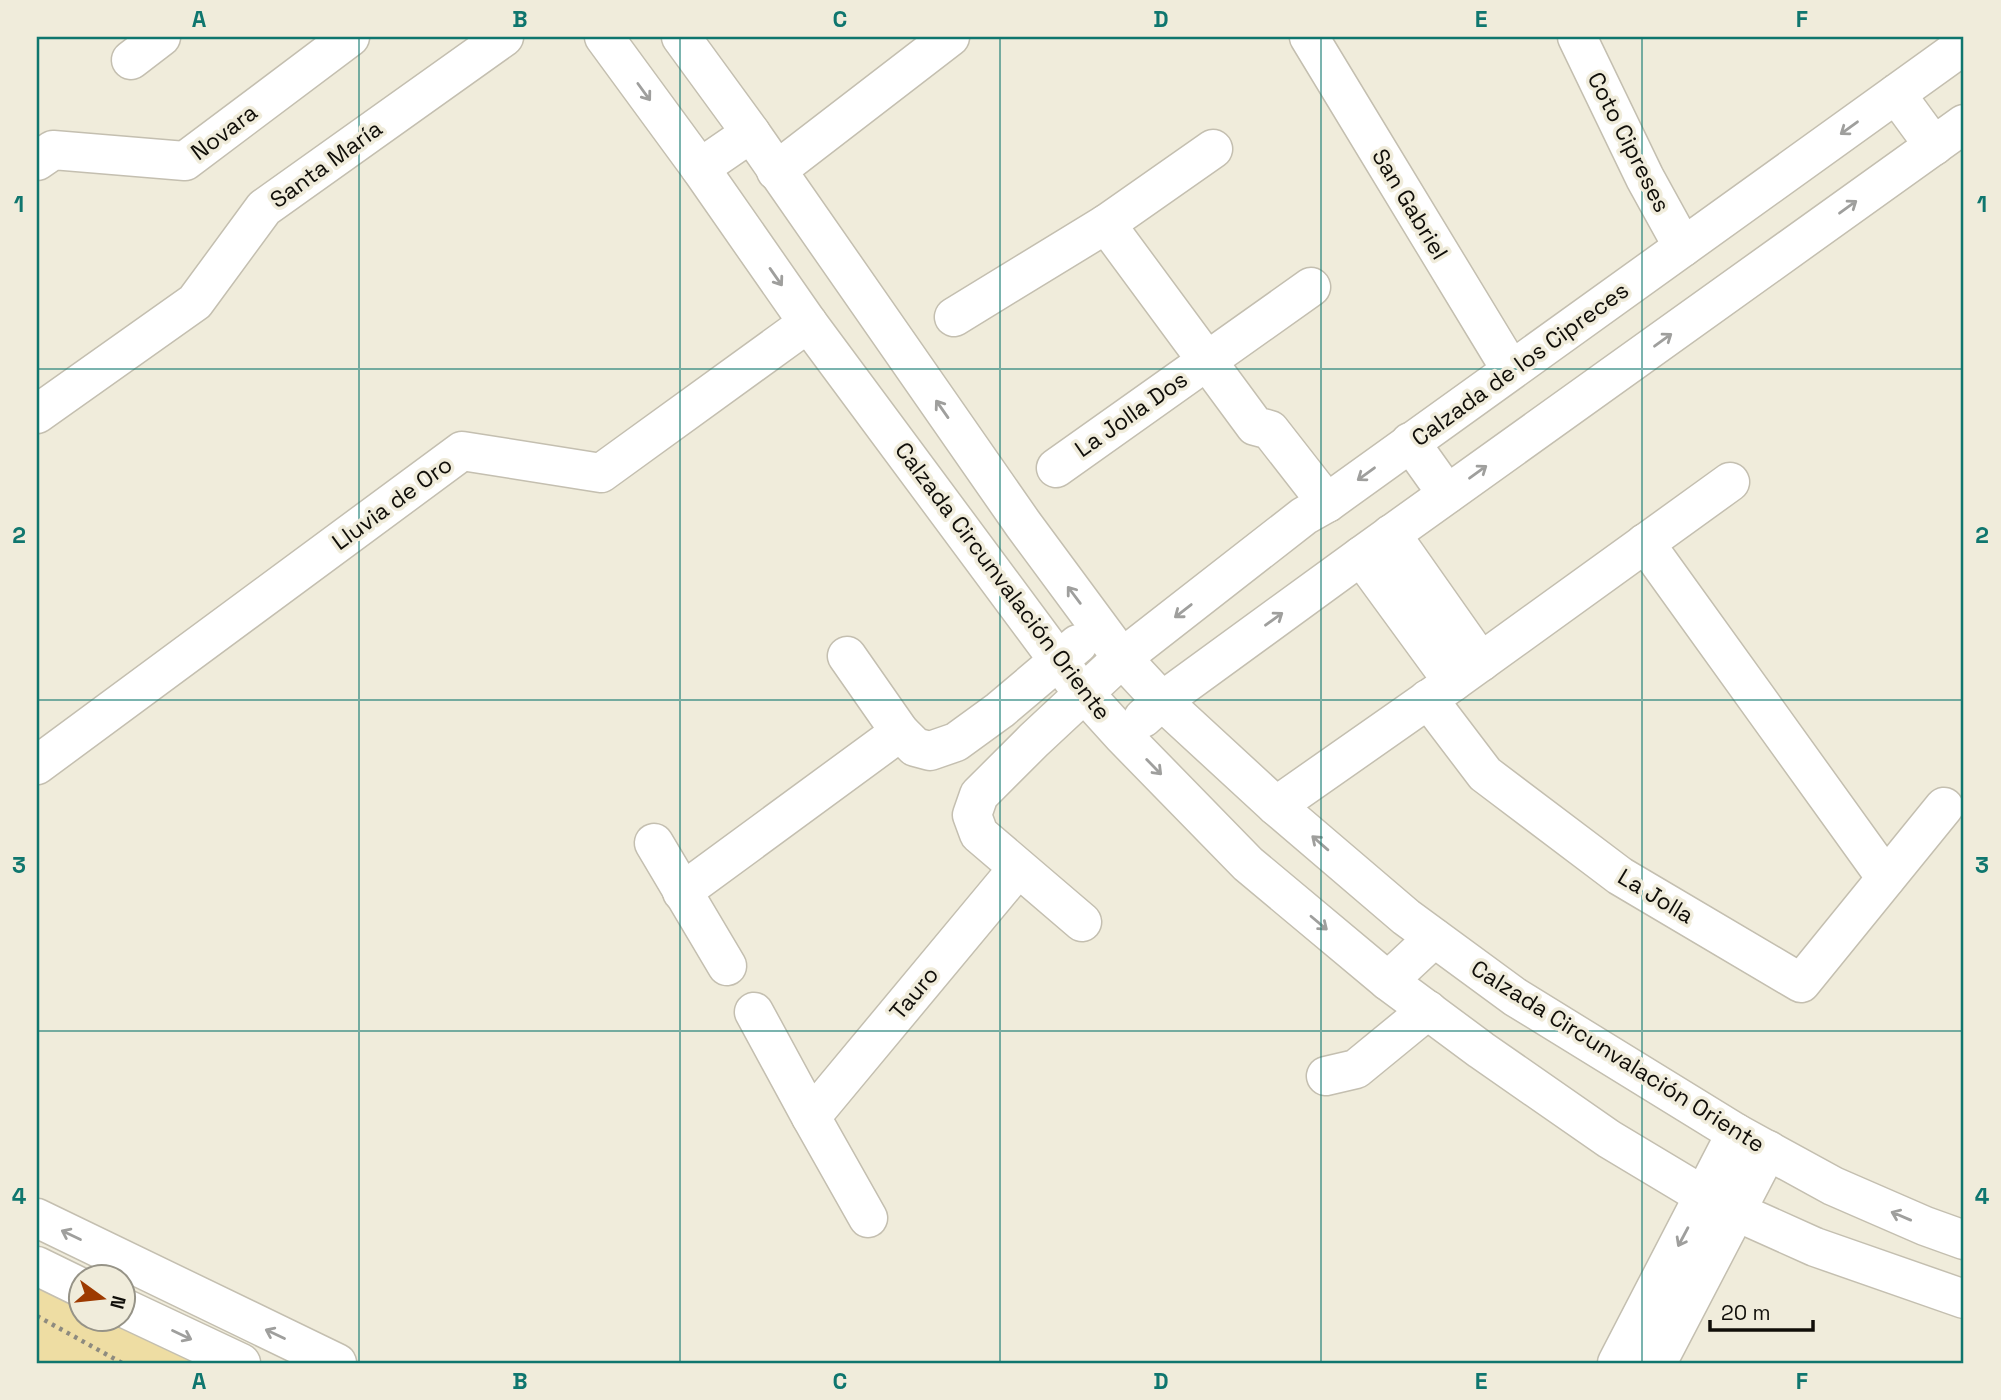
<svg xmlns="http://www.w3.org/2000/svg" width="2001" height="1400" font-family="'Space Grotesk',sans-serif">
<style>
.green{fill:#eedda3}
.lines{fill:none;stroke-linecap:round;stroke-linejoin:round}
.minor-casing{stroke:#c4bfb0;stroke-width:41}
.path{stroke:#8e8b7f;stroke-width:4.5;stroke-dasharray:3.5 5;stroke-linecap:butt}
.minor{stroke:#fff;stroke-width:38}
.oneway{stroke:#9f9f9d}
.grid{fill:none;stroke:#0f766e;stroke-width:2;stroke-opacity:0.55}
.labels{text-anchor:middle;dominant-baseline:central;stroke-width:7;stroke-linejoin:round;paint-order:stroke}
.street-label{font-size:23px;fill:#100e09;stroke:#f0ecdb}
.neatline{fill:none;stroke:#0f766e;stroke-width:2.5}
.grid-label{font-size:23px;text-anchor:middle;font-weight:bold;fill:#0f766e}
</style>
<rect width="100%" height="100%" fill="#f0ecdb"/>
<path class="green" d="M37,1280L80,1301V1320H119L211,1363H37Z"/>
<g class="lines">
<g class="minor-casing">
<g id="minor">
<path d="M604,37L700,168L808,323L1075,683L1123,736L1248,864L1388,981L1481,1050L1609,1139L1704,1196L1737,1212L1815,1247L1964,1299"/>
<path d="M681,37L751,133L1023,524L1122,658L1162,701L1276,806L1406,917L1515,997L1736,1133L1833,1186L1925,1226L1964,1240"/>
<path d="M1309,37L1511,370"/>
<path d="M1577,37L1645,178L1683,247"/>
<path d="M131,60L161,37"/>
<path d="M1896,94L1934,146"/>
<path d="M37,161L53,150L185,161L350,37"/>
<path d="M700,168L751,133"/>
<path d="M776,171L950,37"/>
<path d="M1106,224L1255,426L1270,430L1327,503"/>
<path d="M954,317L1106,224L1213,149"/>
<path d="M37,414L195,302L264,208L504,37"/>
<path d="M1410,442L1447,494"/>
<path d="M1056,468L1311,287"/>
<path d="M1391,534L1481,662"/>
<path d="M1645,543L1886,878"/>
<path d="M1361,556L1453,682"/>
<path d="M847,656L900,732L915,747L930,751L956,742L1000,710L1078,644"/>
<path d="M1428,699L1485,774L1620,876L1801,983L1944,807"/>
<path d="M1143,718L1162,701L1361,556L1964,124"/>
<path d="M37,765L462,451L601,473L808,323"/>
<path d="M1276,806L1453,682L1730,482"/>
<path d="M654,843L727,966"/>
<path d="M682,892L900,732"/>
<path d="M1082,922L979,834L972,815L979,795L1034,740L1122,658L1304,516L1327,503L1964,45"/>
<path d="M1388,981L1434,938"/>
<path d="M754,1012L811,1117L868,1218"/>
<path d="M1326,1076L1356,1069L1428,1010"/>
<path d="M811,1117L1018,868"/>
<path d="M37,1218L337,1363"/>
<path d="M37,1266L80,1287"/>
<path d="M122,1307L241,1363"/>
<path d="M1617,1363L1736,1133"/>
<path d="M1657,1363L1768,1150"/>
</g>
</g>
<path class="path" d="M37,1316L122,1363"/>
<use href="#minor" class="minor"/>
</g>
<defs><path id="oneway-shaft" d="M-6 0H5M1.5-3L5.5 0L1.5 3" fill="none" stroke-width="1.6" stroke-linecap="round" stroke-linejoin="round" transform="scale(1.75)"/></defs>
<g class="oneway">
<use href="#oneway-shaft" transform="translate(644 92) rotate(54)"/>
<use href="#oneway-shaft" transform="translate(1849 128) rotate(144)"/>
<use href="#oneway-shaft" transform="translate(1848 207) rotate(-36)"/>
<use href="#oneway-shaft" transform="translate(776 277) rotate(55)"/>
<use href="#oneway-shaft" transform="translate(1663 340) rotate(-36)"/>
<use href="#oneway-shaft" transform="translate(942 409) rotate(-125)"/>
<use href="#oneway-shaft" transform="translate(1478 472) rotate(-36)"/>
<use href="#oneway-shaft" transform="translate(1366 474) rotate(144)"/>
<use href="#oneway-shaft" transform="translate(1074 595) rotate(-127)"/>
<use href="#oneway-shaft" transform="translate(1183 611) rotate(142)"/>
<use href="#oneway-shaft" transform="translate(1274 619) rotate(-36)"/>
<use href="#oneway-shaft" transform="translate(1154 767) rotate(46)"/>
<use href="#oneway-shaft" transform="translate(1320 843) rotate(-139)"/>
<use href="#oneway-shaft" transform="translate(1319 923) rotate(40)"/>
<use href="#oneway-shaft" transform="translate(1901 1216) rotate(-157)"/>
<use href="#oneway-shaft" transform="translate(71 1235) rotate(-154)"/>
<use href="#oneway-shaft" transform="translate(1683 1237) rotate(118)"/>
<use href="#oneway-shaft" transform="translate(275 1334) rotate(-155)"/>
<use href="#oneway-shaft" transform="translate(182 1335) rotate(25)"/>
</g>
<path class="grid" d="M359,37V1363M680,37V1363M1000,37V1363M1321,37V1363M1642,37V1363M37,369H1964M37,700H1964M37,1031H1964"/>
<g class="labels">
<g class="street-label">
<text transform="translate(224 132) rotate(-37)">Novara</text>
<text transform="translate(1629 142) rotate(63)">Coto Cipreses</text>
<text transform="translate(326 164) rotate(-36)">Santa María</text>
<text transform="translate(1410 204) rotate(59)">San Gabriel</text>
<text transform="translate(1520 364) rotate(-36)">Calzada de los Cipreces</text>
<text transform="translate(1131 414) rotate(-35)">La Jolla Dos</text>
<text transform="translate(392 503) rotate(-36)">Lluvia de Oro</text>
<text transform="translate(1003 581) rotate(53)">Calzada Circunvalación Oriente</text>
<text transform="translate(1656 896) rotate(31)">La Jolla</text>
<text transform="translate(914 993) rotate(-50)">Tauro</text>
<text transform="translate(1618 1056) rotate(32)">Calzada Circunvalación Oriente</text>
</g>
</g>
<rect width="2001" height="1400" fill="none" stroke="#f0ecdb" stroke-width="77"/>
<g transform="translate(102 1298) rotate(105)"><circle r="33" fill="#f0ecdb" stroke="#969387" stroke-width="2"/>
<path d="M0-5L12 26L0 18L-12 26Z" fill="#9d3a01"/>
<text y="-10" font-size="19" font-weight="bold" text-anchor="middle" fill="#100e09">N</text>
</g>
<path d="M1710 1320v10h103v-10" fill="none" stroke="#100e09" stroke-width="3.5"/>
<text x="1721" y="1320" font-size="21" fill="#100e09" stroke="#f0ecdb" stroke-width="5" paint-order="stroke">20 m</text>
<rect x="38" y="38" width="1924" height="1324" class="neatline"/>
<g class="grid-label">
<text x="199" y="27">A</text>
<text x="520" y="27">B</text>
<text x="840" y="27">C</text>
<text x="1161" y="27">D</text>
<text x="1481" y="27">E</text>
<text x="1802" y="27">F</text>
<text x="19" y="212">1</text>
<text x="1982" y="212">1</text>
<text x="19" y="543">2</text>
<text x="1982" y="543">2</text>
<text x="19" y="873">3</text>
<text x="1982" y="873">3</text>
<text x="19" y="1204">4</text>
<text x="1982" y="1204">4</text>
<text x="199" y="1389">A</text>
<text x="520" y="1389">B</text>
<text x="840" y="1389">C</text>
<text x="1161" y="1389">D</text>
<text x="1481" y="1389">E</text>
<text x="1802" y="1389">F</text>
</g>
</svg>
